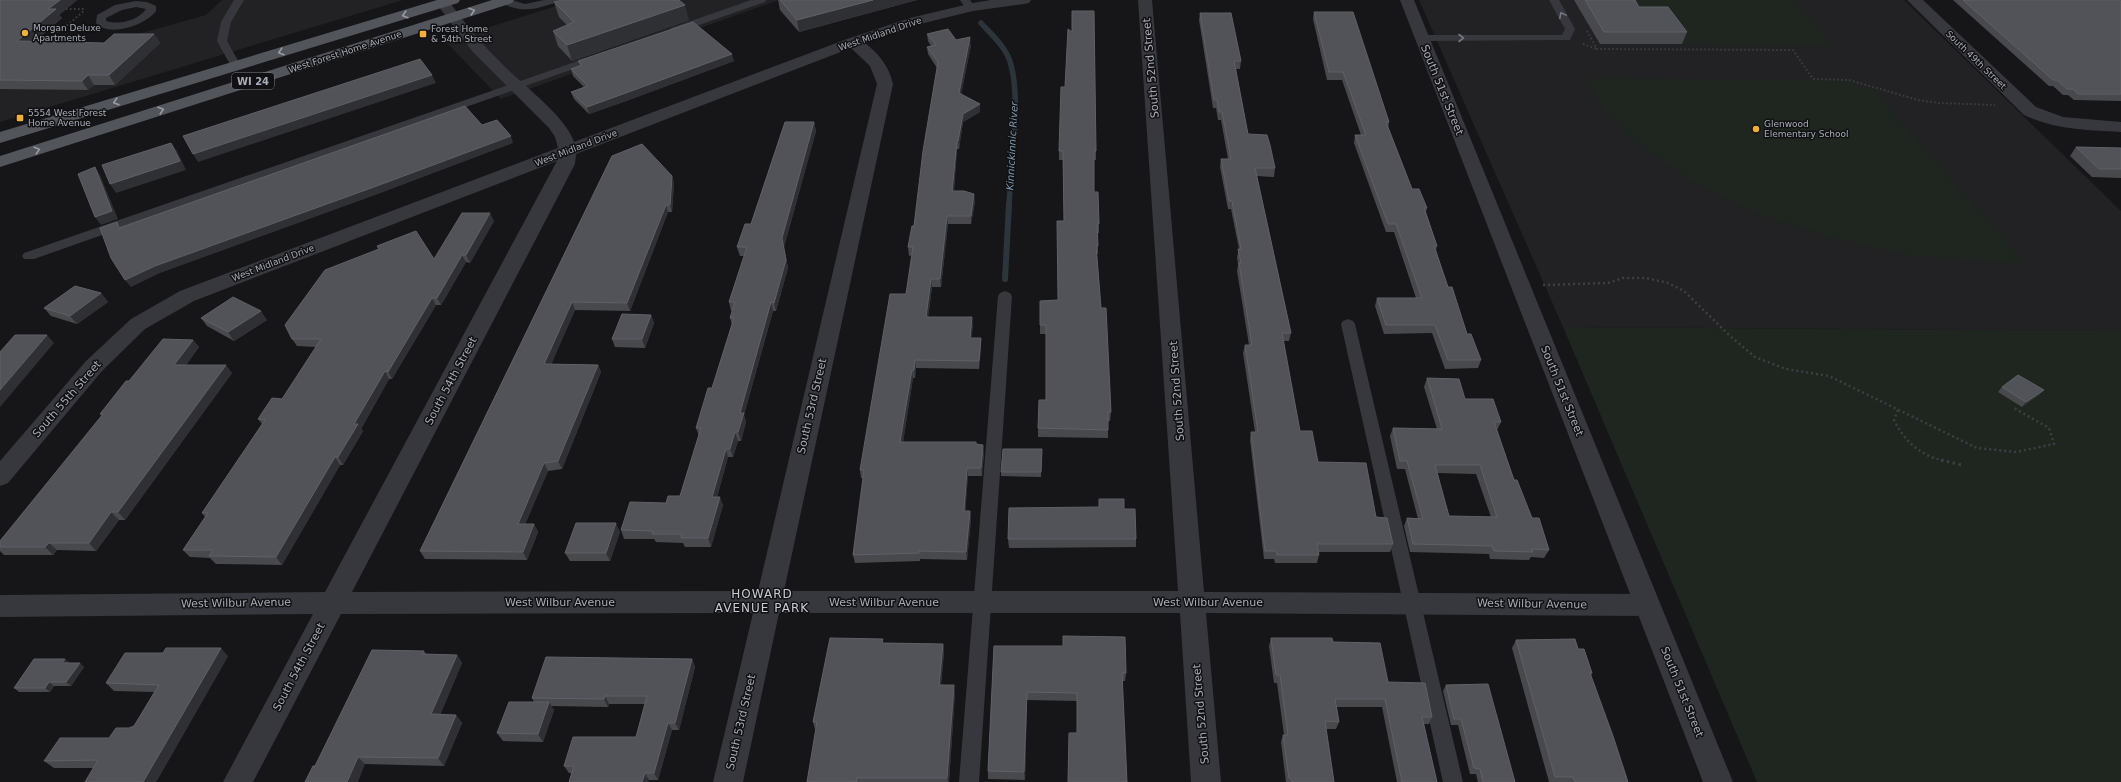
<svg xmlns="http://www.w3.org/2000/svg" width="2121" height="782" font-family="'DejaVu Sans',sans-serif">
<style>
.built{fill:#222225}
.green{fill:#1e261f}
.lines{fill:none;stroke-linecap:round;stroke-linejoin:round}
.stream-far1{stroke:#2c353c;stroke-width:5.5}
.stream{stroke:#2c353c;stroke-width:6}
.path-far2{stroke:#3d3f44;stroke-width:2;stroke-dasharray:1.5 2.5;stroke-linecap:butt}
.path-far1{stroke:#3d3f44;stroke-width:2.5;stroke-dasharray:2 3;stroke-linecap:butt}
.path{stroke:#3d3f44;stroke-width:3;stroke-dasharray:2.5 3.5;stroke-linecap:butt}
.service{fill:#37383d;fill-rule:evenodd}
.minor{fill:#37383d;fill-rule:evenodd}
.tertiary{fill:#37383d;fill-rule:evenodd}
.primary{fill:#53555c;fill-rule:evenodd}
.wall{fill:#47494d;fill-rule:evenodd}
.shaded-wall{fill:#2f3033}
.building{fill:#525359;stroke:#5f6168;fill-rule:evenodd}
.oneway{stroke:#979ba6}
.oneway2{stroke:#757881}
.poi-dot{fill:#f2b134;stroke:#111113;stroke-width:1.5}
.labels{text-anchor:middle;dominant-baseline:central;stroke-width:3;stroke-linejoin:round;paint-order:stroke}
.far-poi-label{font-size:9px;fill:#a8adb8;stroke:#111113;text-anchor:start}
.far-street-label{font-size:9px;fill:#a8adb8;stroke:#111113}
.shield{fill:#111113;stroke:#7b7e86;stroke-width:1}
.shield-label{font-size:10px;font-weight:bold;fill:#a8adb8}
.far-water-label{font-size:10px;font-style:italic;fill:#7f9bb3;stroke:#111113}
.street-label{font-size:11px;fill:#a8adb8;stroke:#111113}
.neighbourhood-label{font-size:12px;letter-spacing:1px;fill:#c9ccd4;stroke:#111113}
</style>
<rect width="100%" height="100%" fill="#161618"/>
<g class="built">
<path d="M222,0H403L0,122V73L206,15Z"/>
<path d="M575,0H779L501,99L445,41Z"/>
<path d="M1419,0H1904L2121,211V331L1563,327Z"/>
</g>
<g class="green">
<path d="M1624,0H1792L1832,45L1685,44L1666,19H1637Z"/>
<path d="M1588,78L1846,81L1872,89L2026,264L1908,255L1837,239L1760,214L1692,181L1631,139L1600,106Z"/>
<path d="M1563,327L2121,331V782H1757Z"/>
</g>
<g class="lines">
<path class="stream-far1" d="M981,23C992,35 1007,48 1011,65C1021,101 1011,166 1009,205"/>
<path class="stream" d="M1005,279L1009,204"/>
<g class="path-far2">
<path d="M66,9H86"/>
<path d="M51,28H63"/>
<path d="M1587,31L1597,49L1793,50L1813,79L1849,80L1918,100L1939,103L1995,105"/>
<path d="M40,43L64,28L85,10"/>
<path d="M1583,44L1597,49"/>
</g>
<g class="path-far1">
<path d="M1543,285L1608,283L1623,278H1646L1668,283L1684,291L1730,336L1755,357L1786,369L1829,376L1977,448L2016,452L2054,444L2049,428L2014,408"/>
<path d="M1898,410L1894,420C1905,442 1920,455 1944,461"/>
</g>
<path class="path" d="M1941,460L1962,465"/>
<g class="service">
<path d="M234,0H244L231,22L227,41L241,66L236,69L231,66L217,41L221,22Z"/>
<path d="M501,0H511L525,4L544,0H559C556,3 552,4 548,5C530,11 518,11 501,3Z"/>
<path d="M751,0H766L765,2L679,32H671L670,30L671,28Z"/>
<path d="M960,0H970L976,8L975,10H967Z"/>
<path d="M1549,0H1559L1575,29L1570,40L1422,41L1417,38L1422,35H1562L1565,29Z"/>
<path d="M136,1L147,2L156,6V11C146,25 109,38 96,23L97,15L115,5ZM136,7L146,9C137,21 120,25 106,21V18L122,10Z"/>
<path d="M598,54L602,55L603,57L602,59L34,259H24L22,256L24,253Z"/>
<path d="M1005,291L1010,293L1012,296L979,782H959L998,296L1000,293Z"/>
<path d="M1348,319L1353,321L1355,324L1463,782H1443L1341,324L1343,321Z"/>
</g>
<g class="minor">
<path d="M438,0H448C465,24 483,45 504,66C523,85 566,117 574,142L847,39L910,18L973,3L991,0H1031L1029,3L1024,4L973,11L920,24L865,43C879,54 889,66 893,84L784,591H1178L1138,0H1152L1204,592L1647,594L1656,597L1660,605L1656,613L1647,616L1206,613L1221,782H1191L1180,613H779L743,782H713L753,613L341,614L253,782H223L313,614L0,617V595L325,592L557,161L194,301L145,329L102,371L8,483L0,486V461L86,361L131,319L180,291L558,148L555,137L549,128L472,51L436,3ZM851,48L870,66L877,84L758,591L352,592L575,164L576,154Z"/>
<path d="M1907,0H1923L2036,107L2063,117L2121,122V132C2087,130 2055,130 2024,115Z"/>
</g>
<path class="tertiary" d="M1400,0H1414L1733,782H1703Z"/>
<g class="primary">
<path d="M437,0H460L458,3L0,143V132Z"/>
<path d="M492,0H514L512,3L0,167V156Z"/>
</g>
</g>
<g class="wall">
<path d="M0,0H77L59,15L62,18L34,42L104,43L154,34L160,43L115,85H94L88,90L0,89Z"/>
<path d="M778,0H917L799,32L780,10Z"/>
<path d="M1574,0H1635L1639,7L1687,32L1682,44H1600Z"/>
<path d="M1953,0H2119L2121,1V101L2074,100L2068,95H2063L2053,86H2049Z"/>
<path d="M554,2L689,20L572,61L558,46L553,31L567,25L559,17Z"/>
<path d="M1314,12L1389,122L1388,128L1412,189L1427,208L1426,212L1437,246L1436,250L1448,287L1467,334L1481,360L1478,368L1445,369L1432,333L1384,334L1375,306L1377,298H1416L1394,232H1386L1354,143L1355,135H1361L1342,80H1327L1313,19Z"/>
<path d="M1200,13L1241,61L1240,69H1236L1248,134L1275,168L1274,177L1257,176L1291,333L1289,341H1283L1300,431L1318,462L1376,517L1393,544L1390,552H1318L1319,555L1317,563H1275L1274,559H1264L1250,440L1251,432H1255L1243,353L1245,345H1249L1237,271L1238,265L1237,257L1239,249L1231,209H1228L1220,167L1221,159H1228L1221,120H1218L1216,108H1213L1199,20Z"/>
<path d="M927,34L956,40L971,45L961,94L980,104V112L963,122L959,149H957L954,191L975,202L971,224H948L941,287H932L928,317L973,325L971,338H981V347L979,369L916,368L915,378H913L903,442H976V444L984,453L982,476H968L965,511H970L971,519L967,560L920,559V561L855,563L853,555L863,478H861L860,470L906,294L912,255L909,256L908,247L914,226L937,68L928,54L927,47L931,46L928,41Z"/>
<path d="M578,61H734L626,101L589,114L574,99L571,92L584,87L573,76L571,69L580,66Z"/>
<path d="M814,122L816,131L784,247L788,268L776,311H773L744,415L746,422L741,441H738L733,457H728L717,497L723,505L711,547H685L683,543L656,542L654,539H624L621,530L666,503L680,496L699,436L696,428L712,388L732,325L730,318L733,311H731L729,302L744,256H740L737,247L751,224Z"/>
<path d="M2076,147L2121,148V178L2092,177L2070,156Z"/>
<path d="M1059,151H1096V160H1094V192L1099,224V233H1097L1098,246V254H1097L1101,308L1111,412L1110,421H1108V438L1038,437V428L1046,400V334H1040V301L1058,300L1064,221L1063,160H1059Z"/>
<path d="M612,156L674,183L672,212H668L630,311L575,310L551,364L598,365L601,372L562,469L548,471L525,524H534L538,532L527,560L425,559L420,551Z"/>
<path d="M494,221L470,263L466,262L441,305H436L392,379H389L361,429L363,431L343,465H340L282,565L216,564L210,558L190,557L183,550L205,517L202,513L262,424L258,419L282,399L316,347L297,346L292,339L434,259Z"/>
<path d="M101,293L108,302L77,324L51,316L44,308Z"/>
<path d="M651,315L654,323L645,348L615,347L612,339Z"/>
<path d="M201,318L267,320L234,341L207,326Z"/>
<path d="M193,340L199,347L186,365L232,373L125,520H119L96,551L57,550L53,555H4L0,551V541L102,416L100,414L129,381Z"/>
<path d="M1427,378L1465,399L1501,422L1497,430L1514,480L1532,518L1549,550L1544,558L1531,557L1529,560L1490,559L1489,554L1410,552L1404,526L1407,518L1418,519L1405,469H1397L1390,436L1393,428L1437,429L1424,387ZM1437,473L1476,474L1491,517L1449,516Z"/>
<path d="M2002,387L2040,394L2022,407L1998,392Z"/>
<path d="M1042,454L1041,477L1001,476V472Z"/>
<path d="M1124,509L1136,539V547L1009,548L1008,539Z"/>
<path d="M620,532L610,561H570L565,553Z"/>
<path d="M1271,638L1333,642L1388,682L1432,717L1429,724H1424L1437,782H1397L1382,707H1337L1339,722L1336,729H1326L1334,782H1286L1281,742L1283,735H1284L1277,683H1274L1269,646Z"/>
<path d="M1516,640L1578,649L1592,673L1591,676L1628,782H1549L1512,648Z"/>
<path d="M883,643L943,644L944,652L941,685L955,693L949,782H807L816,729H815L813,722Z"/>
<path d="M994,646H1063L1126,673L1125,681H1123L1077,733V701L1027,700L1025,780L988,779V771Z"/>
<path d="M424,651L426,654L457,655L462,663L440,715H456L462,723L444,766L365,764L315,766Z"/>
<path d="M228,656L156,782H85L94,768H54L44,761L109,738L134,726L154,692L114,691L106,683Z"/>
<path d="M692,659L695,667L679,730H672L658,780H649L569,773L564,766L636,737L645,704H609L608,707L551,706L554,710L543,742L503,741L497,733L534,702L532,698Z"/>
<path d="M70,663L84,667L71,686H54L50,692H19L14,688Z"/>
<path d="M1446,685L1515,782H1478L1476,774H1470L1458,725H1451L1443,691Z"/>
</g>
<g class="shaded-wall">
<path d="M60,0H77L59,15L62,18L23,51L17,41L48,9Z"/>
<path d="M873,0H917L799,32L797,20Z"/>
<path d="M685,5L689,20L572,61L567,45Z"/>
<path d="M154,34L160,43L115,85L109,75Z"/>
<path d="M970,37L971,45L960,101L959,93Z"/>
<path d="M732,54L734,61L626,101L589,114L587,107Z"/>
<path d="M88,75L94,85L88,90L82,81Z"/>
<path d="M432,75L436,83L198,162L193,154Z"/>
<path d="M980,104V112L963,122L959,149L958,141L963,114Z"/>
<path d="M814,122L816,131L784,247L788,268L776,311L774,303L782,238Z"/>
<path d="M511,136L513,143L378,194L160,273L131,287L125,280L155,266Z"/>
<path d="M957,141V149L953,199L952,191Z"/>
<path d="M171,143L177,151L186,170L116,193L110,184Z"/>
<path d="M95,167L100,175L118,219L101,225L95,217Z"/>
<path d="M672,176L674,183L672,212L670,205Z"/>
<path d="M974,194L975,202L971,224V216Z"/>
<path d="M666,205L668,212L630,311L627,303Z"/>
<path d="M490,213L494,221L470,263L466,255Z"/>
<path d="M947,216L948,224L941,287L940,279Z"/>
<path d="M462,255L466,262L441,305L437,298Z"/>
<path d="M931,279L932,287L927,325L926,317Z"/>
<path d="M101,293L108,302L77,324L70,316Z"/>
<path d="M432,298L436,305L392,379L388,372Z"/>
<path d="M572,302L575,310L548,372L544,364Z"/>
<path d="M771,302L773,311L744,415L746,422L741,441L738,432L740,413Z"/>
<path d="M261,311L267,320L234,341L228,332Z"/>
<path d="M651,315L654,323L645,348L642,339Z"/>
<path d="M972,317L973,325L971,346L970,338Z"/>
<path d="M47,335L54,343L0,407V390Z"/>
<path d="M981,338V347L979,369V361Z"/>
<path d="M193,340L199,347L180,373L174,365Z"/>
<path d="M915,360L916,368L915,378L914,370Z"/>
<path d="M226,365L232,373L125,520L118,512Z"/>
<path d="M598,365L601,372L562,469L558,461Z"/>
<path d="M912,370L913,378L902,450L900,442Z"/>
<path d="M385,371L389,379L361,429L363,431L343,465L338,457L354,424Z"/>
<path d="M2044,390L2040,394L2022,407L2026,402Z"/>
<path d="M735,432L738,441L733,457L730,449Z"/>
<path d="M983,445L984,453L982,476L981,468Z"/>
<path d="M726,449L728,457L715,505L712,497Z"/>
<path d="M335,457L340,465L282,565L276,557Z"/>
<path d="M544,463L548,471L522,532L518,524Z"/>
<path d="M967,468L968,476L965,519L964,511Z"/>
<path d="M720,497L723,505L711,547L708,538Z"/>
<path d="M970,511L971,519L967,560L966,552Z"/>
<path d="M111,512L119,520L96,551L89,543Z"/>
<path d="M616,523L620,532L610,561L606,553Z"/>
<path d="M534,524L538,532L527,560L523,552Z"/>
<path d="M49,543L57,550L53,555L45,547Z"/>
<path d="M943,644L944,652L940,692L939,685Z"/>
<path d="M221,648L228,656L156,782H143Z"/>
<path d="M457,655L462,663L437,722L431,714Z"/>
<path d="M65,659L70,663H62Z"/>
<path d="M692,659L695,667L679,730L675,723Z"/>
<path d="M80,663L84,667L71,686L66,682Z"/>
<path d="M49,682L54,686L50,692L45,688Z"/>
<path d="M954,685L955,693L949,782H948L947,778Z"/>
<path d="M1027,692V700L1025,780L1024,772Z"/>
<path d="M605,696L609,704L608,707L604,699Z"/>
<path d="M549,702L554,710L543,742L538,734Z"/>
<path d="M456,715L462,723L444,766L438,758Z"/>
<path d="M668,723L672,730L658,780L654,773Z"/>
<path d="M358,757L365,764L358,782H347Z"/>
<path d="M645,773L649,780L648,782H642Z"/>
</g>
<g class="building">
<path d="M0,0H60L48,9H56L17,41L104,43L114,34H154L109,75H88L82,81L0,80Z"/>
<path d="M562,0H679L685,5L567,45L553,31L574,22L554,2Z"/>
<path d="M780,0H873L797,20Z"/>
<path d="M1585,0H1635L1639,7H1668L1687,32H1604Z"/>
<path d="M1963,0H2119L2121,1V94H2078L2073,89H2067L2057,80H2053Z"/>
<path d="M1072,11H1094L1096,151H1094V192H1098L1099,224H1097L1098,246H1096L1101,308H1106L1111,412H1108V430L1038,428L1039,400H1046V325H1040V301L1058,300L1057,221H1064L1063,151H1059L1061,87H1065L1068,29L1072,32Z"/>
<path d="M1314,12H1353L1389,122H1386L1412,189H1419L1427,208H1424L1437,246H1434L1448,287H1452L1467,334H1471L1481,360H1448L1435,325H1386L1377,298H1422L1396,224H1388L1355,135H1366L1343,72H1329Z"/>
<path d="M1200,13H1231L1241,61H1234L1248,134L1267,135L1270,145L1275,168H1255L1291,333H1282L1300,431H1312L1318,462L1366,463L1376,517L1387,518L1393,544H1317L1319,555H1277L1276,551H1265L1251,432H1258L1245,345H1252L1239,263H1241L1238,249H1241L1232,201H1229L1221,159H1231L1222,112H1219L1217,100H1214Z"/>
<path d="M693,22L732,54L623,94L587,107L571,92L588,86L571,69L582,65L578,61Z"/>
<path d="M948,29L956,40L970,37L959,93L980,104L963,114L958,141H957L952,191H964L974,194L971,216H947L940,279H931L926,317H972L970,338H981L979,361L915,360L914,370H912L900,442H976V444L983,445L981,468H967L964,511H970L966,552L919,551V553L853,555L864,470H860L890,294H906L913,247H908L912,226H914L923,151L938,62L927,47L936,45L927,34Z"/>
<path d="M420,59L432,75L193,154L183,136Z"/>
<path d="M465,106L482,125L497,120L511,136L374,187L155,266L125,280L111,258L100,228L117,222L119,228Z"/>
<path d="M785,122H814L782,238L786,260L774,303L771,302L740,413H744L738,432H735L730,449H726L712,497H720L708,538H681L682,534H652L653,531L621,530L630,502L666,503L668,496H680L701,428H696L708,388H712L734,318H730L735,302H729L747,247H737L745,224H751Z"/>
<path d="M171,143L180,161L110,184L102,165Z"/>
<path d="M642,144L672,176L670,205H666L627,303L572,302L544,364L598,365L558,461L544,463L518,524H534L523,552L420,551L612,156Z"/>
<path d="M2076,147L2121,148V169H2099Z"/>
<path d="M95,167L112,211L95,217L78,174Z"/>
<path d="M462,213H490L466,255H462L437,298H432L388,372L385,371L354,424H358L338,457H335L276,557L209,556L213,550H183L208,513H202L265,420L258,419L272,398L282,399L321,339H292L285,325L325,270L379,249L377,246L416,231L434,259Z"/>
<path d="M75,286L101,293L70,316L44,308Z"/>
<path d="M233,297L261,311L228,332L201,318Z"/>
<path d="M622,314L651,315L642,339H612Z"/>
<path d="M15,335H47L0,390V352Z"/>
<path d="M163,339L193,340L174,365H226L118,512H111L89,543H49L45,547H0V541L103,414H100L126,381H129Z"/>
<path d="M2018,375L2044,390L2026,402L2002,387Z"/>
<path d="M1427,378L1459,379L1465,399H1493L1501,422H1494L1514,480H1517L1532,518H1539L1549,550L1532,549L1533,552L1494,551L1492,546L1413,544L1407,518L1423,519L1407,461H1400L1393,428L1442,429ZM1435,465H1480L1497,517L1449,516Z"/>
<path d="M1003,449H1042L1041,472H1001Z"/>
<path d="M1099,499H1124V509H1135L1136,539H1008L1009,508L1099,507Z"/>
<path d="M576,523H616L606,553H565Z"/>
<path d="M1063,636L1125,637L1126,673H1122L1127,782H1068L1069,733H1077V693L1027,692L1024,772L988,771L994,646H1063Z"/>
<path d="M830,638L883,639L882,643L943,644L939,685H954L947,778H857L856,782H807L817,722H813Z"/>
<path d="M1271,638H1332L1333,642L1380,643L1388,682L1425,683L1432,717H1422L1437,782H1402L1385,699H1335L1339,722L1325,721L1334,782H1292L1291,778H1289L1283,735H1288L1280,675H1276Z"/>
<path d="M1575,639L1578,649H1584L1592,673H1590L1613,736L1628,782H1575L1573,777H1555L1516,640Z"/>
<path d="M166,648H221L143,782H85L98,760L44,761L60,738H109L116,728H129L134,726L159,685L106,683L125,653H163Z"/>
<path d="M372,650L424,651L422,654L457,655L431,714L456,715L438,758L358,757L347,782H305L313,766H315Z"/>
<path d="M546,657L692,659L675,723H668L654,773H645L642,782H569L574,766H564L573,737H636L647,696H605L604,699L532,698Z"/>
<path d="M34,659H65L62,663H80L66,682H49L45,688H14Z"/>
<path d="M1488,684L1515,782H1483L1480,769L1474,768L1461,719H1454L1446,685Z"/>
<path d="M509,702H549L538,734L497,733Z"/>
</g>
<defs><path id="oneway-chevron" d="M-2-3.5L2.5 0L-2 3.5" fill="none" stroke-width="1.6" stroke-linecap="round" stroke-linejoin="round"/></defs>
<g class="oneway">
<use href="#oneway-chevron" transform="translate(472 11) rotate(-18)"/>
<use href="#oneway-chevron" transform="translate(405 15) rotate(163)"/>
<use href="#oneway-chevron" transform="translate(281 52) rotate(163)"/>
<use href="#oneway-chevron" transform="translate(116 102) rotate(163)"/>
<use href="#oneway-chevron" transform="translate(161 110) rotate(-18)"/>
<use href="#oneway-chevron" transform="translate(37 150) rotate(-18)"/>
</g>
<g class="oneway2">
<use href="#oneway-chevron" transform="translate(1562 15) rotate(-118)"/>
<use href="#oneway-chevron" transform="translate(1461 38)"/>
</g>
<g class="poi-dot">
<circle cx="25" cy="33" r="4"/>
<rect x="419" y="30" width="8" height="8" rx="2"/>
<rect x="16" y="114" width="8" height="8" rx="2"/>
<circle cx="1756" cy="129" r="4"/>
</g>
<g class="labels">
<g class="far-poi-label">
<text x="33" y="28">Morgan Deluxe<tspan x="33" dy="10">Apartments</tspan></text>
<text x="431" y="29">Forest Home<tspan x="431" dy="10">&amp; 54th Street</tspan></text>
<text x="28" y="113">5554 West Forest<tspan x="28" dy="10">Home Avenue</tspan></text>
<text x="1764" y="124">Glenwood<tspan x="1764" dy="10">Elementary School</tspan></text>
</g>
<g class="far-street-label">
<text transform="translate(880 34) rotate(-19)">West Midland Drive</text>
<text transform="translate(345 52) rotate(-18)">West Forest Home Avenue</text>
<text transform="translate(1976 60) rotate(44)">South 49th Street</text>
<text transform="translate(576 148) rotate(-21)">West Midland Drive</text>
<text transform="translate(273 263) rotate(-21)">West Midland Drive</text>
</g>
<rect class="shield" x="232" y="73" width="42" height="16" rx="3"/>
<g class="shield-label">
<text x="253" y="81">WI 24</text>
</g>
<g class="far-water-label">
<text transform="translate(1012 146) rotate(-87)">Kinnickinnic River</text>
</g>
<g class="street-label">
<text transform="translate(1151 68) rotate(-95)">South 52nd Street</text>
<text transform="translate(1442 90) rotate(68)">South 51st Street</text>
<text transform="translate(451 381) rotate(-62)">South 54th Street</text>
<text transform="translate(1177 391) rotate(-94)">South 52nd Street</text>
<text transform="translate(1562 391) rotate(68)">South 51st Street</text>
<text transform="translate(67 399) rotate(-49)">South 55th Street</text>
<text transform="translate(812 406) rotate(-77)">South 53rd Street</text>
<text x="560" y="602">West Wilbur Avenue</text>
<text x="884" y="602">West Wilbur Avenue</text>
<text x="1208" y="602">West Wilbur Avenue</text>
<text transform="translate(236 603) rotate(-1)">West Wilbur Avenue</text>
<text transform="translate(1532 604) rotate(1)">West Wilbur Avenue</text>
<text transform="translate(299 667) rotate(-62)">South 54th Street</text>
<text transform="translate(1682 692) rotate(68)">South 51st Street</text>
<text transform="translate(1201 714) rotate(-95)">South 52nd Street</text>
<text transform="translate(741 722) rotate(-77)">South 53rd Street</text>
</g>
<g class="neighbourhood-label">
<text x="762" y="594">HOWARD<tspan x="762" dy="14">AVENUE PARK</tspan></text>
</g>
</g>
</svg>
